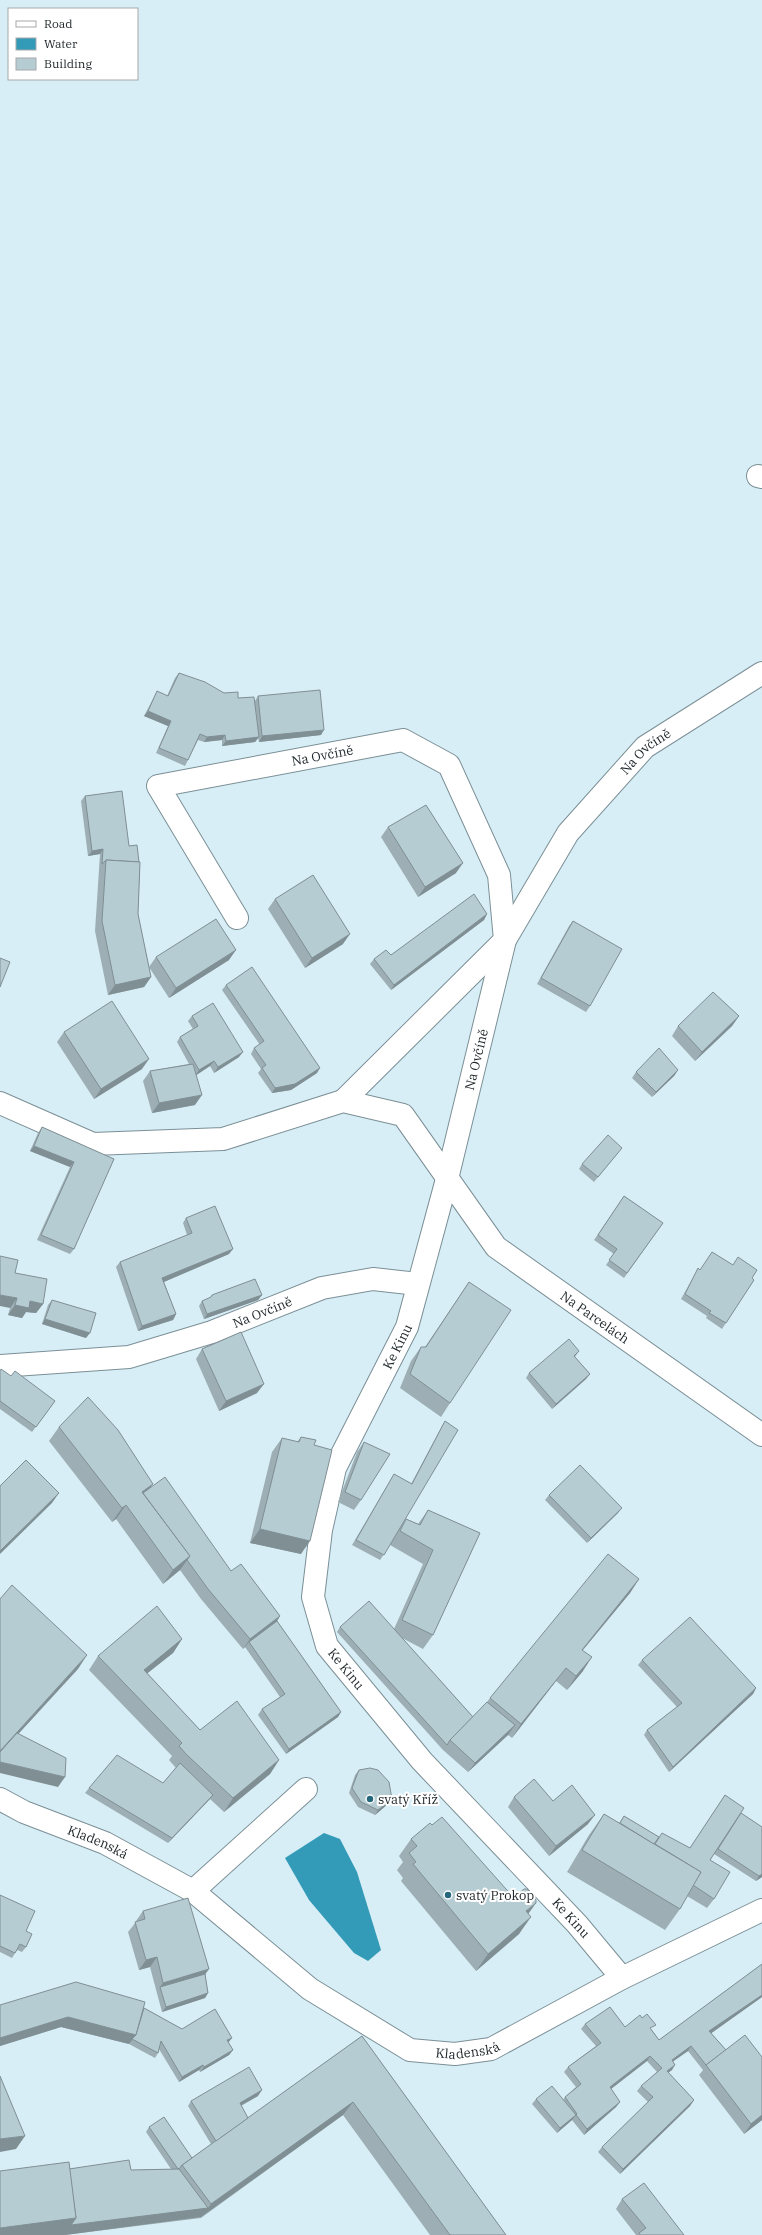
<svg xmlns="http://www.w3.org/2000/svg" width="762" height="2235" font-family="'IBM Plex Serif',serif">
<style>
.water{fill:#339bb7}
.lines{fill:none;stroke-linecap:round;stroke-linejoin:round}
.minor-casing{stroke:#7b8f96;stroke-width:24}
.tertiary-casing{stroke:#7b8f96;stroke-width:24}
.minor{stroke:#fff;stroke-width:22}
.tertiary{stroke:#fff;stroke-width:22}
.wall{fill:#9dafb5}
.shaded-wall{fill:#7f8f94}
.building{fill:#b6ccd3;stroke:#7f8f94}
.poi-dot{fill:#26687b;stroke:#fff;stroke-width:1.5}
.labels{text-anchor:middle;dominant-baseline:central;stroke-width:4;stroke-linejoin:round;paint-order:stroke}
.street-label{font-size:13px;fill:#1d2528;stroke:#fff}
.poi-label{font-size:13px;fill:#1d2528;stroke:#fff;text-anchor:start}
</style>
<rect width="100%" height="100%" fill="#d8eef6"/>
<path class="water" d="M324,1833L340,1839L357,1872L381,1950L368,1961L354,1953L309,1900L285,1858Z"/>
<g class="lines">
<g class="minor-casing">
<g id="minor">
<path d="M758,476L762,477"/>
<path id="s1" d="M237,918L158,786L403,740L449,765L499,875L505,940L343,1101"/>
<path id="s2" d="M0,1103L93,1144L223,1139L343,1101L403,1115L496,1247L762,1435"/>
<path id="s3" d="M0,1366L129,1357L212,1332L322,1288L373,1279L418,1284"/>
<path d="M193,1891L306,1789"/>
<path id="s4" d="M622,1978L577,1924L422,1761L327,1646L313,1597L321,1530L335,1468L407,1327L447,1179L505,940L568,833L645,747L762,673"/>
</g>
</g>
<g class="tertiary-casing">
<g id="tertiary">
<path id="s5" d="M0,1799L24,1812L105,1843L193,1891L310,1989L410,2050L455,2054L491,2049L622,1978L762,1910"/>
</g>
</g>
<use href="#minor" class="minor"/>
<use href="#tertiary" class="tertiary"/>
</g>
<g class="wall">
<path d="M179,673L224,693L238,698L255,701L258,696L321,735L259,742L258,738L255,742L222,746V740L204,742L198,740L185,766L156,753L168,726L144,716L154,697L157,691L167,696L175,678Z"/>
<path d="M85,796L129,846L140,866L138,914L151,977L144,987L108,995L95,931L100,854L88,856L81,801Z"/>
<path d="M388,827L456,873L418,897L381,837Z"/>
<path d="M275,899L343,944L305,968L268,909Z"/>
<path d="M487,914L484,920L391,990L370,964L374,959L391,955Z"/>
<path d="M573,921L590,1006L586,1012L537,984L569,926Z"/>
<path d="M156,957L229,960L169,998L149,967Z"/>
<path d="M226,985L317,1073L291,1090L272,1093L258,1073L261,1069L251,1054L254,1048L260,1045L222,990Z"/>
<path d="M192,1016L239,1057L214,1073L210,1066L196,1075L195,1105L152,1113L143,1081L150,1071L189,1064L177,1042L180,1037L193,1029L188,1021Z"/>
<path d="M739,1016L732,1026L695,1061L672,1036L678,1026Z"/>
<path d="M64,1032L142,1069L94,1099L57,1042Z"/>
<path d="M678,1070L674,1076L652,1097L632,1078L636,1072Z"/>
<path d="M42,1127L114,1159L74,1249L70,1254L37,1240L70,1167L30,1151L38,1133Z"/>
<path d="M618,1153L594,1182L579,1169L582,1164Z"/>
<path d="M624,1196L663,1223L624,1278L606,1265L614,1254L594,1240Z"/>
<path d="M186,1218L229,1254L164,1282L176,1314L173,1320L138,1331L116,1267L120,1262L187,1235L183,1223Z"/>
<path d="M698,1268L700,1270L752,1278L754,1280L722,1329L706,1318L707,1316L681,1299L695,1274Z"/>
<path d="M15,1273L43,1304L36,1313L26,1312L22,1318L8,1315L10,1308Z"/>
<path d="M469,1282L450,1403L441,1417L400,1388L411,1361L421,1347H425Z"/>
<path d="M212,1295H262L258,1300L204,1319L199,1306L202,1301L210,1298Z"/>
<path d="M52,1300L86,1338L42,1324L48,1305Z"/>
<path d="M202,1349L257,1393L219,1411L196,1359Z"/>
<path d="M579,1351L575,1357L590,1374L586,1379L552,1409L526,1378L529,1373Z"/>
<path d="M0,1371L11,1376L55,1401L32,1432L0,1409Z"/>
<path d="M445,1421L400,1528L406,1519L418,1524L428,1510L480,1533L433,1635L423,1649L402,1638L473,1717L487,1702L490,1698L639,1579L630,1593L583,1650V1671L567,1690L556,1681L512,1738L508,1735L468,1772L443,1750L337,1632L340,1627L394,1629L423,1564L390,1545L380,1560L352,1545L394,1474L411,1484L442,1426Z"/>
<path d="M59,1427L150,1488L231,1571L280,1616L277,1621L341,1712L338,1717L286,1754L258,1715L262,1709L280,1697L245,1647L243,1649L201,1599L180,1570L163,1584L116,1519L112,1522L49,1441Z"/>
<path d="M301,1437L314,1445L301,1554L250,1543L272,1452L282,1438L297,1442Z"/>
<path d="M364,1442L361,1500L354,1510L338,1502L357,1452Z"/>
<path d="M549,1495L618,1513L587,1543L545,1500Z"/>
<path d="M182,1639L173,1653L147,1673L200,1730L279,1760L270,1774L224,1812L210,1799L168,1843L85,1793L89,1788L163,1783L176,1768L169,1760L172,1756L89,1670L98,1656Z"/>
<path d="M642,1660L756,1688L753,1694L669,1772L644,1735L647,1730L677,1707L638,1665Z"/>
<path d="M359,1770L392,1799L388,1804L375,1815L358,1807L349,1793L355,1775Z"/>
<path d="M725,1795L741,1813L762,1827V1877L756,1881L714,1854L710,1860L714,1899L707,1908L687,1896L680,1909L665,1930L567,1872L589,1835L604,1814L619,1823L624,1816L659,1837L690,1848Z"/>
<path d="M514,1797L553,1801L588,1824L549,1856L508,1807Z"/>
<path d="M411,1839L528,1914L519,1934L476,1971L401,1881L403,1878L397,1870L403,1862L399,1856Z"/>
<path d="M0,1895L26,1931V1947L22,1952L17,1950L12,1958L0,1952Z"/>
<path d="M143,1911L205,1974L208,1993L205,1998L162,2012L150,1967L139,1970L128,1932L136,1922V1921Z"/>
<path d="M762,1964V1997L711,2033L726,2050L762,2057V2120L744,2134L699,2075L703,2070L688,2051L673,2061L672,2070L668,2073L694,2100L690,2106L620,2174L598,2152L602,2147L648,2102L637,2091L641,2086L657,2072L647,2061L611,2089L620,2102L616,2107L584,2135L572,2120L557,2133L532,2104L536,2099L563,2100L565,2097L576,2087L564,2072L568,2067L596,2046L581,2029L585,2024L625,2027L652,2030L659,2040Z"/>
<path d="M0,2005L144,2008L182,2029L228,2042L233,2050L229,2055L200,2072L199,2070L179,2082L159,2049L158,2053L155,2058L129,2044L61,2027L0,2046Z"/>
<path d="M362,2036L506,2235H430L343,2115L201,2218L65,2235H0L69,2169L131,2170L171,2169L146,2132L149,2127L192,2158L211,2144L188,2106L191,2101L258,2096L241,2106L248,2118Z"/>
<path d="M622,2199L684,2235H636L616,2209Z"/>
</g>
<g class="shaded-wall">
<path d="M148,711L171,721L168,726L144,716Z"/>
<path d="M324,730L321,735L259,742L262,736Z"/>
<path d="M225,735L222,740L204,742L207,737Z"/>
<path d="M259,737L255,742L222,746L226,741Z"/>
<path d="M103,849L100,854L88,856L92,851Z"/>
<path d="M463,863L456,873L418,897L425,887Z"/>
<path d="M487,914L484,920L391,990L394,985Z"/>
<path d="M350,934L343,944L305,968L312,958Z"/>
<path d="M236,950L229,960L169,998L176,988Z"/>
<path d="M151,977L144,987L108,995L115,985Z"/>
<path d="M739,1016L732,1026L695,1061L702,1052Z"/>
<path d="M243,1052L239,1057L214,1073L218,1067Z"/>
<path d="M149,1059L142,1069L94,1099L101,1089Z"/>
<path d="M214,1061L210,1066L195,1076L199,1070Z"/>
<path d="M320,1068L317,1073L291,1090L272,1093L275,1088Z"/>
<path d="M678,1070L674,1076L652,1097L656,1092Z"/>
<path d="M202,1095L195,1105L152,1113L159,1103Z"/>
<path d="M34,1146L74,1162L70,1167L30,1151Z"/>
<path d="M233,1249L229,1254L159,1284L162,1278Z"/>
<path d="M0,1295L17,1298L10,1308L0,1306Z"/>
<path d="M262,1295L258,1300L204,1319L207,1314Z"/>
<path d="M30,1301L43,1304L36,1313L26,1312L22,1318L8,1315L15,1305Z"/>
<path d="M176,1314L173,1320L138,1331L142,1326Z"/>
<path d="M45,1319L90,1333L86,1338L42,1324Z"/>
<path d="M590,1374L586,1379L552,1409L556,1404Z"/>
<path d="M264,1384L257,1393L219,1411L226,1401Z"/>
<path d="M153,1484L143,1498L142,1492Z"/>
<path d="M59,1493L52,1503L0,1554V1551Z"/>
<path d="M126,1505L116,1519L112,1522L122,1508Z"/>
<path d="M622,1508L618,1513L587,1543L591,1538Z"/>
<path d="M260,1529L310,1541L301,1554L250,1543Z"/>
<path d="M190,1556L180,1570L163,1584L173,1570Z"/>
<path d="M639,1579L630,1593L572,1663L582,1650Z"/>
<path d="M280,1616L274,1626L249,1642L245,1647L243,1649L250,1639Z"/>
<path d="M182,1639L173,1653L134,1684L144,1670Z"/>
<path d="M87,1655L78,1669L0,1754V1751Z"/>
<path d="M592,1657L583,1671L567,1690L576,1676Z"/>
<path d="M566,1668L556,1681L512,1738L521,1724Z"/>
<path d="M756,1688L753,1694L669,1772L673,1767Z"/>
<path d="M341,1712L338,1717L286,1754L289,1749Z"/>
<path d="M515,1725L508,1735L468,1772L475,1763Z"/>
<path d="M279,1760L270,1774L224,1812L233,1798Z"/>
<path d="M0,1762L65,1777L58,1787L0,1773Z"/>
<path d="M213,1795L209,1800L168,1843L172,1838Z"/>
<path d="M392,1799L388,1804L375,1815L378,1810Z"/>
<path d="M595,1815L588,1824L549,1856L556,1846Z"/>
<path d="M762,1874V1877L756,1881L759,1876Z"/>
<path d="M536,1903L524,1920L526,1911Z"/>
<path d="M531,1917L519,1934L476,1971L488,1954Z"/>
<path d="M157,1957L150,1967L139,1970L146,1960Z"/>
<path d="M209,1969L202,1979L160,1987L163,1983Z"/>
<path d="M208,1993L205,1998L162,2012L166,2007Z"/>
<path d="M762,1995V1997L706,2037L709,2031Z"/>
<path d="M68,2017L136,2035L129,2044L61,2027L0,2046V2038Z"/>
<path d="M232,2038L228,2043L227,2040Z"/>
<path d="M691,2046L688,2051L668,2065L672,2060Z"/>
<path d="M233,2050L229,2055L200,2072L204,2067Z"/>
<path d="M650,2056L647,2061L607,2092L610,2087Z"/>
<path d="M203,2065L199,2070L179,2082L182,2077Z"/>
<path d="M675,2065L672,2070L663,2076L667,2071Z"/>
<path d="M262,2090L258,2096L236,2108L240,2103Z"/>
<path d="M694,2100L690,2106L620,2174L623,2169Z"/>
<path d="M353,2102L343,2115L201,2217L65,2235H0V2228L76,2218L208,2208L211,2204Z"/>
<path d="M620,2102L616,2107L584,2135L587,2129Z"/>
<path d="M576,2115L572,2120L557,2133L560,2128Z"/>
<path d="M762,2115V2120L744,2134L751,2124Z"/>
<path d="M25,2136L16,2149L0,2152V2139Z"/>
</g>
<g class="building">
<path d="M179,673L205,682L224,693L238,692V698L254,697L259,737L226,741L225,735L207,737L200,734L188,760L159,748L171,721L148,711L157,691L168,696Z"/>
<path d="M320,690L324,730L262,736L258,696Z"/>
<path d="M122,791L129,846L137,845L139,862L106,860L102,864L103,849L92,851L85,796Z"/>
<path d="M426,805L463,863L425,887L388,827Z"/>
<path d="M106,860L140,862L138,914L151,977L115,985L102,921Z"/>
<path d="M313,875L350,934L312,958L275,899Z"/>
<path d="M474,894L487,914L394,985L374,959L386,950L391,955Z"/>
<path d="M216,919L236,950L176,988L156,957Z"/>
<path d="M573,921L622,949L590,1006L541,978Z"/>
<path d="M0,958L10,962L0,987Z"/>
<path d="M252,967L320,1068L295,1084L275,1088L262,1068L266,1065L254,1048L264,1041L226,985Z"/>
<path d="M713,992L739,1016L702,1052L678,1026Z"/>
<path d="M112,1001L149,1059L101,1089L64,1032Z"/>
<path d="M213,1003L243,1052L218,1067L214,1061L199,1070L180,1037L198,1026L192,1016Z"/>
<path d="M659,1048L678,1070L656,1092L636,1072Z"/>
<path d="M193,1064L202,1095L159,1103L150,1071Z"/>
<path d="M42,1127L114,1159L74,1249L41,1235L74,1162L34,1146Z"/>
<path d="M608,1135L622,1148L598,1177L582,1164Z"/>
<path d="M624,1196L663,1223L627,1273L609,1260L617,1249L598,1235Z"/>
<path d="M215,1206L233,1249L162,1278L176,1314L142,1326L120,1262L192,1233L186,1218Z"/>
<path d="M712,1252L733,1265L738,1257L757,1270L752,1278L754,1280L726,1323L709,1313L711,1311L685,1294L698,1268L700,1270Z"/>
<path d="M0,1256L18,1260L15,1273L47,1279L43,1304L30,1301L29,1308L15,1305L17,1298L0,1295Z"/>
<path d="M255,1279L262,1295L207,1314L202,1301L211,1297L212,1295Z"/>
<path d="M469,1282L511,1310L450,1403L410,1374L421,1347H426Z"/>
<path d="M52,1300L96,1313L90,1333L45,1319Z"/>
<path d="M241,1332L264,1384L226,1401L202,1349Z"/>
<path d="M569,1339L579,1351L574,1356L590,1374L556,1404L529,1373Z"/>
<path d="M1,1369L11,1376L15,1371L55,1401L36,1427L0,1401V1371Z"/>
<path d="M88,1397L118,1430L153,1484L142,1492L190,1556L173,1570L126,1505L122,1508L59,1427Z"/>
<path d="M445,1421L458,1430L384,1555L356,1540L394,1474L412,1484Z"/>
<path d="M301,1437L316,1440L314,1445L332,1450L310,1541L260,1529L282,1438L299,1442Z"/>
<path d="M364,1442L390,1454L361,1500L345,1492Z"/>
<path d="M26,1460L59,1493L0,1551V1486Z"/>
<path d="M580,1465L622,1508L591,1538L549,1495Z"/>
<path d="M165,1477L231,1571L241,1564L280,1616L250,1639L208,1589L187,1560L190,1556L143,1493Z"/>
<path d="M428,1510L480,1533L433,1635L402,1620L433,1550L400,1531L406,1519L420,1525Z"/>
<path d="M608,1554L639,1579L582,1650L592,1657L576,1676L566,1668L521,1724L490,1698Z"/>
<path d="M12,1585L87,1655L0,1751V1599Z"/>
<path d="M369,1601L473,1717L450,1740L447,1745L340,1627Z"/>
<path d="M157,1606L182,1639L144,1670L200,1730L237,1701L279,1760L233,1798L187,1755L179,1746L182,1743L98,1656Z"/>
<path d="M690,1617L756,1688L673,1767L647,1730L682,1703L642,1660Z"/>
<path d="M277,1621L341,1712L289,1749L262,1709L285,1694L249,1642Z"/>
<path d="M487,1702L515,1725L475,1763L450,1740Z"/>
<path d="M17,1733L66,1758L65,1777L0,1762V1752Z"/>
<path d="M117,1755L163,1783L180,1763L213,1795L172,1838L89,1788Z"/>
<path d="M370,1768L378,1770L389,1782L392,1799L378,1810L361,1802L352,1788L359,1770Z"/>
<path d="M534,1779L553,1801L572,1785L595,1815L556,1846L514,1797Z"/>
<path d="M725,1795L744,1808L710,1860L730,1872L714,1899L693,1885L701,1872L655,1844L662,1833L690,1848Z"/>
<path d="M741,1813L762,1827V1874L759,1876L718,1849Z"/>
<path d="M604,1814L701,1872L680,1909L582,1850Z"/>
<path d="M624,1816L659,1837L654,1844L620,1823Z"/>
<path d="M442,1817L514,1898L524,1889H527L536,1900V1903L526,1911L531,1917L488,1954L413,1864L416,1862L409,1853L417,1846L411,1839L430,1823L432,1825Z"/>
<path d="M0,1895L35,1911L26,1931L32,1934L26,1947L20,1944L15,1953L0,1946Z"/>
<path d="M188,1898L209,1969L163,1983L157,1957L146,1960L135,1922L145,1919L143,1911Z"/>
<path d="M762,1964V1995L709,2031L726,2050L706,2065L691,2046L672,2060L675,2065L667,2071L694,2100L623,2169L602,2147L653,2097L641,2086L662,2068L650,2056L610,2087L620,2102L587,2129L576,2115L560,2128L536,2099L552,2086L576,2115L577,2114L565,2097L581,2084L568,2067L601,2043L585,2024L610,2007L625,2027L640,2015L642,2018L647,2014L656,2025L650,2028L659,2040Z"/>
<path d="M205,1974L208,1993L166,2007L160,1987Z"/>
<path d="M76,1982L145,2002L136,2035L68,2017L0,2038V2005Z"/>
<path d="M144,2008L182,2029L215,2009L232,2038L227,2040L233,2050L204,2067L203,2065L182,2077L161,2041L158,2053L132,2039L136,2035Z"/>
<path d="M745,2035L762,2057V2115L751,2124L706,2065Z"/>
<path d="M362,2036L506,2235H450L353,2102L211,2204L182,2165Z"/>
<path d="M249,2067L262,2090L240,2103L248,2118L216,2141L191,2101Z"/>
<path d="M0,2076L25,2136L0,2139Z"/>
<path d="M164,2117L192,2158L182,2165L179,2169H178L149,2127Z"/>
<path d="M129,2160L131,2170L179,2169L208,2208L71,2225L76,2218L69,2169Z"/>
<path d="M69,2162L76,2218L0,2228V2171Z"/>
<path d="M644,2183L684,2235H640L639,2233L646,2228L622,2199Z"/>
</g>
<g class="poi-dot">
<circle cx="370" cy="1799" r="4"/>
<circle cx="448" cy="1895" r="4"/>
</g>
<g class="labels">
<g class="street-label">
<text stroke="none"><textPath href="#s4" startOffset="1421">Na Ovčíně</textPath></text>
<text stroke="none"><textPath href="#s1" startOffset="321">Na Ovčíně</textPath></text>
<text stroke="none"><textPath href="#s4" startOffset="1061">Na Ovčíně</textPath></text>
<text stroke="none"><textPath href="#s3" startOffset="270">Na Ovčíně</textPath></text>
<text stroke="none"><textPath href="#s2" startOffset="702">Na Parcelách</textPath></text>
<text stroke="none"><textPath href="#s4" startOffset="763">Ke Kinu</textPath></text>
<text transform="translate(346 1669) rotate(51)">Ke Kinu</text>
<text stroke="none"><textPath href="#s5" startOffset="107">Kladenská</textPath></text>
<text transform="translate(571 1918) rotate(48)">Ke Kinu</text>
<text stroke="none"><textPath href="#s5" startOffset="542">Kladenská</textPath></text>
</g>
<g class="poi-label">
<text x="378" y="1799">svatý Kříž</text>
<text x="456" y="1895">svatý Prokop</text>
</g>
</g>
<rect x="8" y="8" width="130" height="72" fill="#ffffff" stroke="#a5a8a9"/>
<rect x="16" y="21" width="20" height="6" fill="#ffffff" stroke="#a5a8a9"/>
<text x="44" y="28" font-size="12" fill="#1d2528">Road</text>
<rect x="16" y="38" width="20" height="12" fill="#339bb7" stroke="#a5a8a9"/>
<text x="44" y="48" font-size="12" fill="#1d2528">Water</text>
<rect x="16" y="58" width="20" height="12" fill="#b6ccd3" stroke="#a5a8a9"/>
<text x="44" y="68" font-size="12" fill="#1d2528">Building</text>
</svg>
